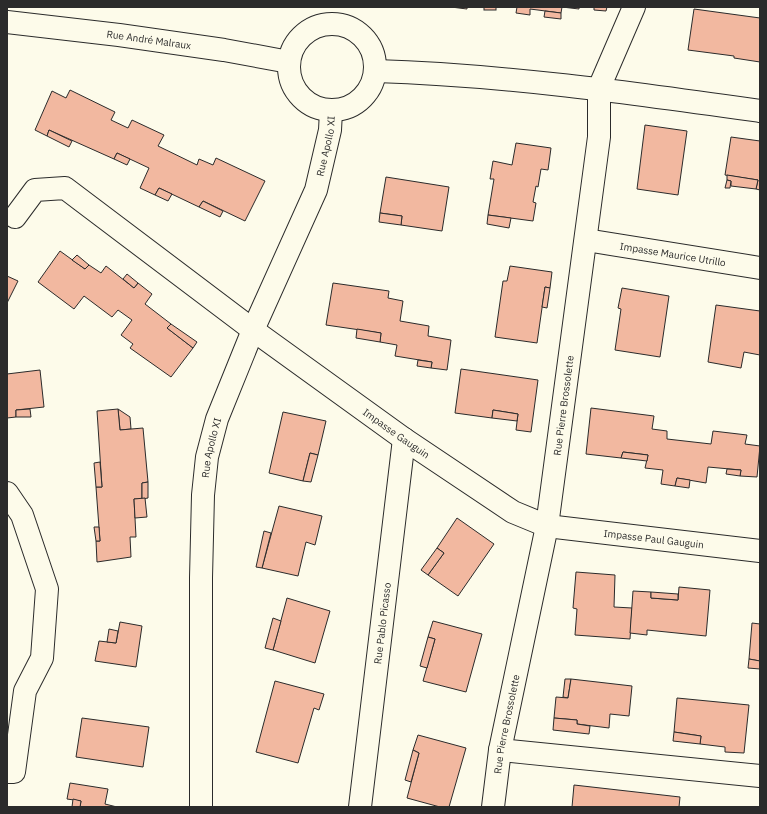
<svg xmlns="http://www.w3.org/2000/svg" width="767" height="814" font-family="'IBM Plex Sans',sans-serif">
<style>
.building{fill:#f2b8a0;stroke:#2b2b2b}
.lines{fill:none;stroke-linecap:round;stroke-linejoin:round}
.minor-casing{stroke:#2b2b2b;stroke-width:24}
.minor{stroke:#fdfbea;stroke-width:22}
.labels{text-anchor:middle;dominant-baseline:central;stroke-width:3;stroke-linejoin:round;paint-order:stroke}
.street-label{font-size:10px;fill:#2b2b2b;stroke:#fdfbea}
</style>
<rect width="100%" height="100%" fill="#fdfbea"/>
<g class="building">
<path d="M451,7H467V9Z"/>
<rect x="484" y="7" width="12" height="3"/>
<path d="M517,7H562L561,13L530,9V15L516,13Z"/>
<path d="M562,7H579V9Z"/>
<path d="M594,7H607L606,11L594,10Z"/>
<path d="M694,9L760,18V62L734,58V56L688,50Z"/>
<path d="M545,11L561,13V19L544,17Z"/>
<path d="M70,90L115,112L111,120L128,128L132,120L164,135L158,146L197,165L199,159L213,165L216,158L265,181L245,221L203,201L199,207L159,188L155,195L140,188L149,168L117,153L114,159L49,130L47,136L35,130L52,91L66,98Z"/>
<path d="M645,125L687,131L678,195L637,189Z"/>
<path d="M49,130L72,141L69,147L47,136Z"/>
<path d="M731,137L760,141V190L756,189L758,180L725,175Z"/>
<path d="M516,143L551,148L548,170L541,169L538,187L536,186L533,202L536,203L533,221L488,215L494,179H490L493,161L512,165Z"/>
<path d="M117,153L130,159L127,165L114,159Z"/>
<path d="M727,175L758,180L756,189L731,186V181L727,180Z"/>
<path d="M386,177L449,187L442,231L401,225L402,216L380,213Z"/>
<path d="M727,180L731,181L730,188H725Z"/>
<path d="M159,188L172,194L168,201L155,195Z"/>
<path d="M203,201L223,211L220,217L199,207Z"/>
<path d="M380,213L402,216L401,225L379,222Z"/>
<path d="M488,215L511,218L509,228L487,224Z"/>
<path d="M60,251L85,269L89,265L101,273L106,266L134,288L138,283L152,294L145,304L171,324L167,328L193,348L171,377L130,348L133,344L121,335L132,320L118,310L112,317L84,296L74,309L38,282Z"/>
<path d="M77,255L89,265L85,269L72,260Z"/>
<path d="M510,266L552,272L550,288L545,287L537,343L495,337L503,281H507Z"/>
<path d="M127,274L138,283L134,288L123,279Z"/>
<path d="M7,276L18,281L7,303Z"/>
<path d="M333,283L389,291L388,298L403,301L400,321L429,326L428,336L451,340L447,370L431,368L432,362L395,356L397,345L380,342L381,333L326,325Z"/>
<path d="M545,287L550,288L547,308L542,307Z"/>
<path d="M622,288L669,296L660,357L615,350L621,309L618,308Z"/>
<path d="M716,305L760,311V355L744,352L741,368L708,362Z"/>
<path d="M171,324L197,342L193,348L167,328Z"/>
<path d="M357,329L381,333L380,342L356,338Z"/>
<path d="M418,360L432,362L431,368L417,366Z"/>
<path d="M461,369L538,380L531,432L516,430L518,414L493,410L492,418L455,413Z"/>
<path d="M40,370L44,407L16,410V417L7,418V374Z"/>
<path d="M591,408L654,416L652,429L667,431V439L711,444L713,431L747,435L745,444L760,446L757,477L740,476L741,470L708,467L706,483L677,478L675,486L661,484L663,470L645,468L648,455L623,452L621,458L586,454Z"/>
<path d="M30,409L31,417H16V410Z"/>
<path d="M118,409L130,417L131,429L120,430Z"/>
<path d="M118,409L120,430L143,428L148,482L142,483V499H134L136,537H130L131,557L97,562L96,541H100L96,487H102L97,411Z"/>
<path d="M493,410L518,414L517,421L492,418Z"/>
<path d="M283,412L326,421L318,455L310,453L303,481L269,473Z"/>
<path d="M623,452L648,455L647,461L621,458Z"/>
<path d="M310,453L318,455L311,482L303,481Z"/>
<path d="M100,462L102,487H96L94,463Z"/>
<path d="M727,469L741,470L740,476L726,474Z"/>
<path d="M677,478L690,480L689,488L675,486Z"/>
<path d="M148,482V498L142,499V483Z"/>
<path d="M145,498L147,517L135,518L134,499Z"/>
<path d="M279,506L322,516L315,545L306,542L298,576L262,568Z"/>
<path d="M457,518L494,544L458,596L428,575L444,553L437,548Z"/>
<path d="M94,527H99L100,541H96Z"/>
<path d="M264,531L271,533L262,568L256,567Z"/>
<path d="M437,548L444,553L428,575L421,570Z"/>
<path d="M576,572L615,575L614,607L632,608L630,639L575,635L577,609L573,608Z"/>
<path d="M679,587L710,590L706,636L647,630V635L630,633L633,591L651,592V598L678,600Z"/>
<path d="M651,592L678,594V600L651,598Z"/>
<path d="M287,598L330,611L315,663L273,650Z"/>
<path d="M273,618L281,621L273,650L265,648Z"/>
<path d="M433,621L482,634L466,692L423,681L435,639L428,637Z"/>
<path d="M120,622L142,626L136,667L95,661L99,641L116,643Z"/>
<path d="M752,623L760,624V661L749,659Z"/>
<path d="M109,629L118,631L116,643L107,642Z"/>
<path d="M428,637L435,639L427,668L420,666Z"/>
<path d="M749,659L760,661V669L748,668Z"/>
<path d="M565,679H571L568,698L563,697Z"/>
<path d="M571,679L632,686L629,716L610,714L609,728L577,724V720L554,718L556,697L568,698Z"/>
<path d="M275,681L324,694L319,710L314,708L298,763L256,752Z"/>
<path d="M677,698L749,705L744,753L725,752V747L700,744L701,736L674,732Z"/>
<path d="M82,718L149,727L143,767L76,757Z"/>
<path d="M554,718L577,720V724L590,726L589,734L553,730Z"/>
<path d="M674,732L701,736L700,744L673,741Z"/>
<path d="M418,735L466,748L449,807H440L407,798L419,753L413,750Z"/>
<path d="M413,750L419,753L411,782L405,780Z"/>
<path d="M70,783L108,789L105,804L117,807H80L81,801L67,799Z"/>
<path d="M574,785L680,797L679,807H572Z"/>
<path d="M73,799L81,801L80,807H72Z"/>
</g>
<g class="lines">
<g class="minor-casing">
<g id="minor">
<path id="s1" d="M7,22L119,35L224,50L289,62"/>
<circle cx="332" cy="67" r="43"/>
<path d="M376,71C505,75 632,93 760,111"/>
<path id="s2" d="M15,217L35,190L65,188L253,330L404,439L513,512L547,526L760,551"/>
<path id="s3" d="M586,240L760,268"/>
<path d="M7,493L22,515L47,589L42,658L25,691L14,772H7"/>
<path d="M500,750L760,776"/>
<path id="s4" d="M201,807V578L203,495L207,457L217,419L253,330L316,190L330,130L331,111"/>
<path id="s5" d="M360,807L404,439"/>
<path id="s6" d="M493,807L500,750L547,526L599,137V88L634,7"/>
</g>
</g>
<use href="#minor" class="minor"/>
</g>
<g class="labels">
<g class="street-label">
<text stroke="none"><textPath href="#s1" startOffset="143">Rue André Malraux</textPath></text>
<text stroke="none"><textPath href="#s4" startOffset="684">Rue Apollo XI</textPath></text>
<text stroke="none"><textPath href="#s3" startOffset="88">Impasse Maurice Utrillo</textPath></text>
<text stroke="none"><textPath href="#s6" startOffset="408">Rue Pierre Brossolette</textPath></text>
<text stroke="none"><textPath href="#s2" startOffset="476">Impasse Gauguin</textPath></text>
<text stroke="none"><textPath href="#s4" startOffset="360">Rue Apollo XI</textPath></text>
<text stroke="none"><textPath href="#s2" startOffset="761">Impasse Paul Gauguin</textPath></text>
<text stroke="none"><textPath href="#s5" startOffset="185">Rue Pablo Picasso</textPath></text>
<text stroke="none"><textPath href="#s6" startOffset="84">Rue Pierre Brossolette</textPath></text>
</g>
</g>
<rect width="767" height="814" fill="none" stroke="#2b2b2b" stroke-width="16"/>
</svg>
